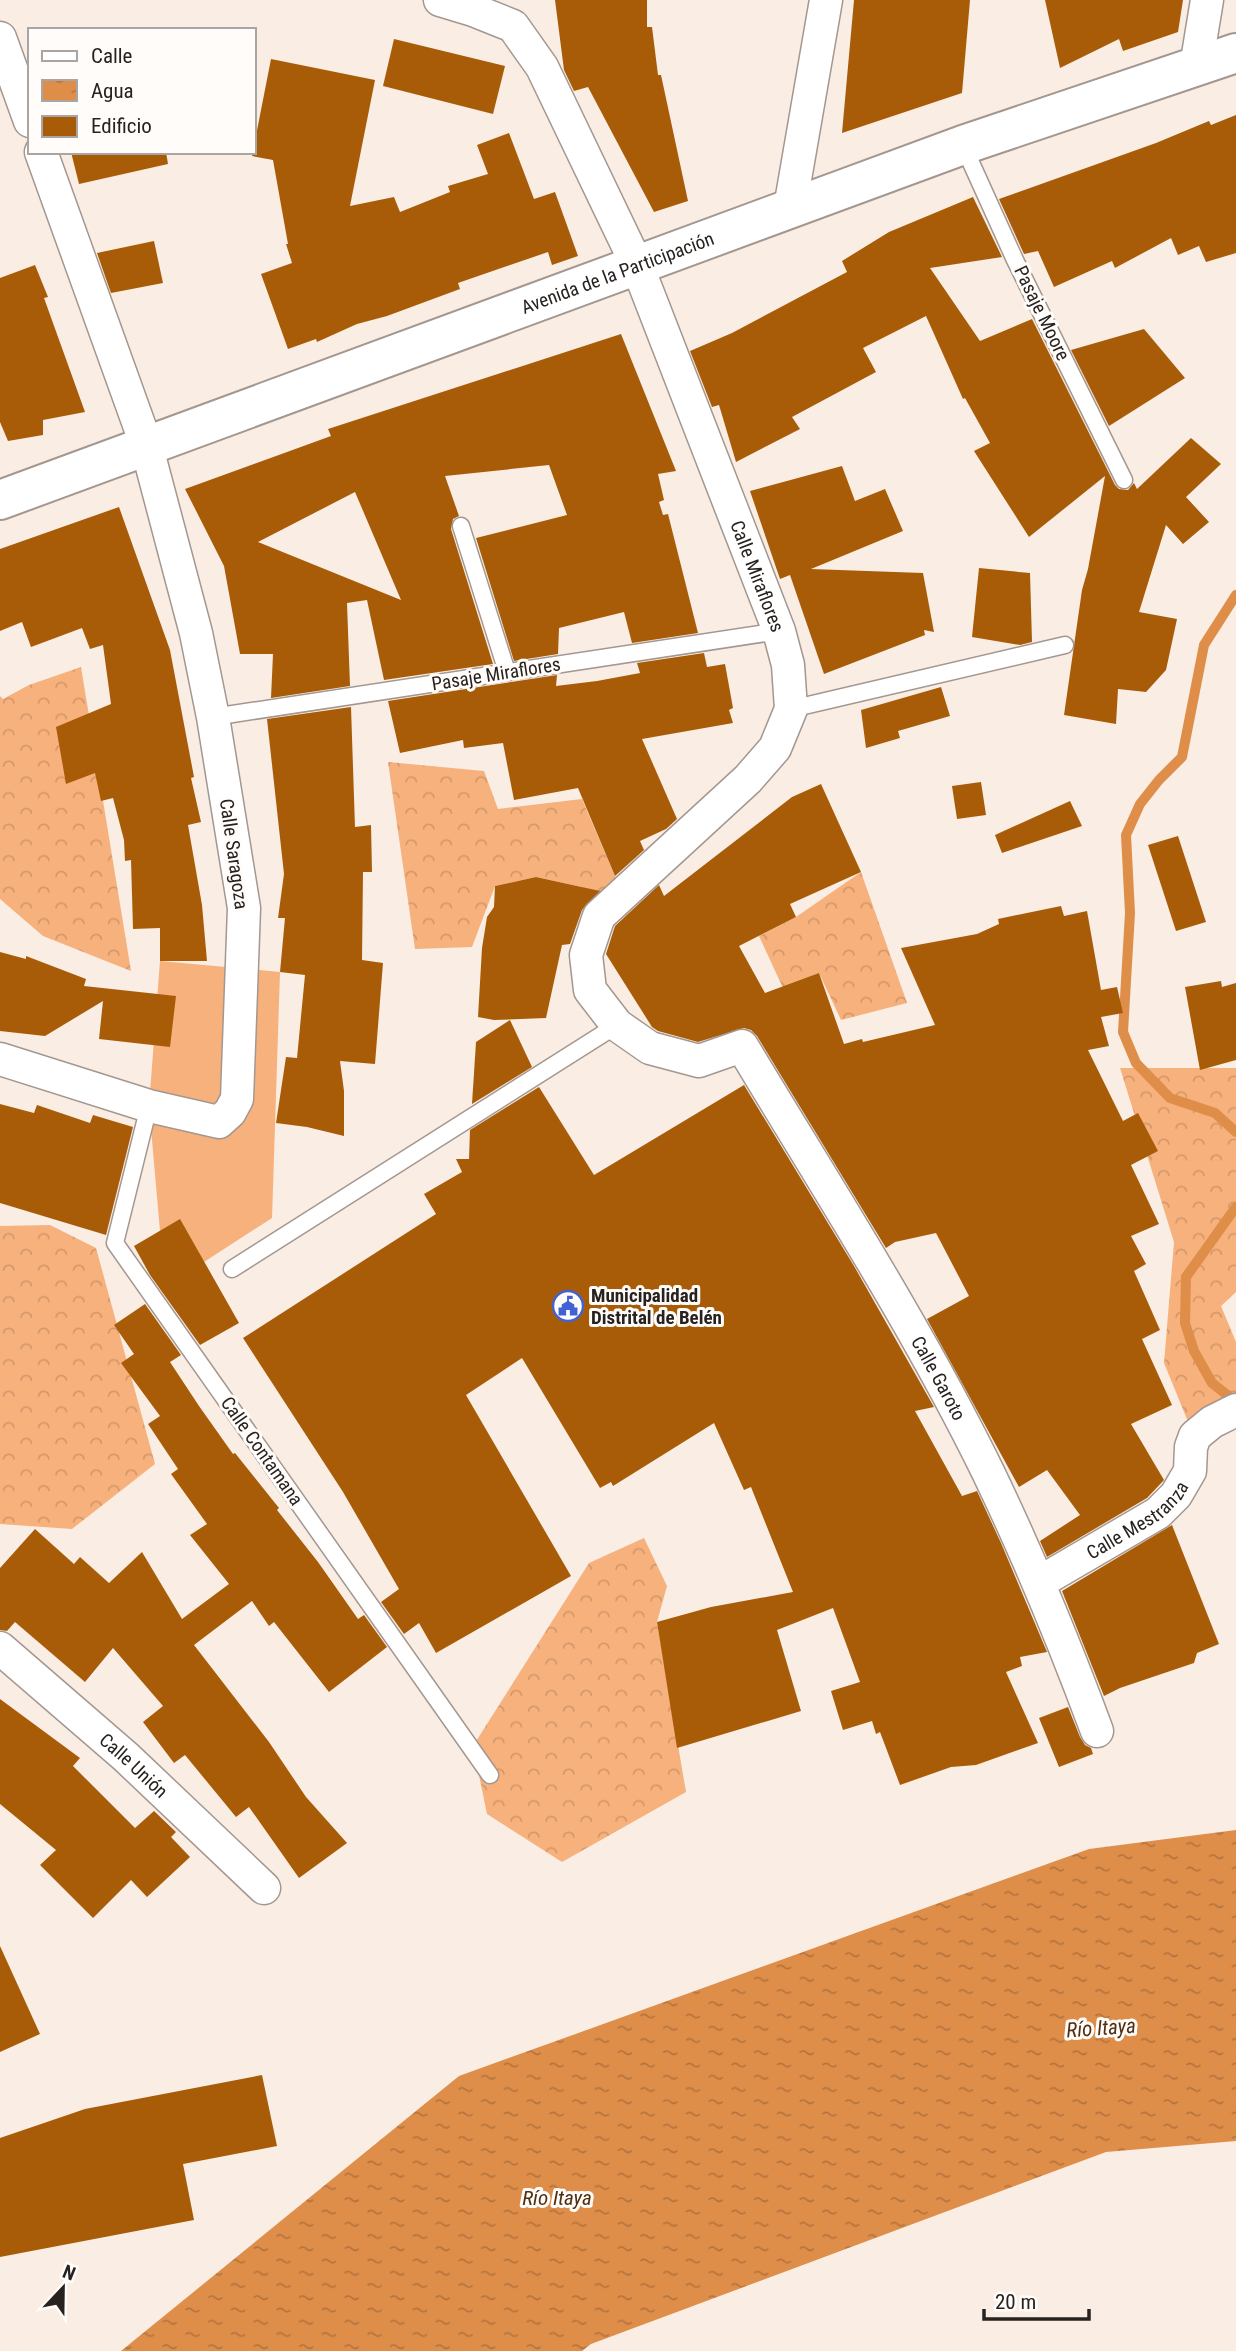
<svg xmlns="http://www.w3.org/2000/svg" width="1236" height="2351" font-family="'Roboto Condensed',sans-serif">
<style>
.grass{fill:#f7b17c}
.forest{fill:url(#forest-crowns)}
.water{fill:url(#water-ripples)}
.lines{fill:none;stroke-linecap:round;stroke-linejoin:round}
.stream{stroke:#df8e4a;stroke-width:10}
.building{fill:#a95c08;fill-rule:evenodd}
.service-casing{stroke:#a3978f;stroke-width:19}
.minor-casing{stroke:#a3978f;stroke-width:35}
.secondary-casing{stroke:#a3978f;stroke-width:42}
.service{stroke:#fff;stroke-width:16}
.minor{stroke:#fff;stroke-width:32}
.secondary{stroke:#fff;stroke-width:38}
.labels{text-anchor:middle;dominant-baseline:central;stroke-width:6;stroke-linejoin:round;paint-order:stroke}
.street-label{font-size:19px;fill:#27221f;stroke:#fffcfa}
.poi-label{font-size:19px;font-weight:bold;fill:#27221f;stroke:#fffcfa;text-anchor:start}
.water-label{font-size:21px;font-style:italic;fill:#4f2e11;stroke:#fffcfa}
</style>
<defs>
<pattern id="forest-crowns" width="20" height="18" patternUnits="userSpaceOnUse" patternTransform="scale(1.75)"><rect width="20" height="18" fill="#f7b17c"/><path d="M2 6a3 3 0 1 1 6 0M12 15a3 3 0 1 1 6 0" fill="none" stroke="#d4986b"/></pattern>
<pattern id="water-ripples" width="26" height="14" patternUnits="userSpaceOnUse" patternTransform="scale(1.75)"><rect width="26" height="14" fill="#df8e4a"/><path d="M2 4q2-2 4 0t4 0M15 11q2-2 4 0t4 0" fill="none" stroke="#b5743d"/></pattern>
</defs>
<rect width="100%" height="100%" fill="#f9ede4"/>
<path class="grass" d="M160,961L280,972L272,1218L204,1262L160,1231L149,1106Z"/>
<g class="forest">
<path d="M81,667L131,971L43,936L0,899V696L3,699L29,685Z"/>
<path d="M388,762L484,771L498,809L582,799L617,881L598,896L582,887L536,877L495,886L472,947L415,949Z"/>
<path d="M861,872L907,1003L841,1020L819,973L783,988L759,936L796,917Z"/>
<path d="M1120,1068H1236V1292L1221,1306L1236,1342V1398L1191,1429L1164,1363L1174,1242Z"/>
<path d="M50,1225L96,1248L155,1464L72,1529L0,1524V1226Z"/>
<path d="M644,1538L667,1586L657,1622L686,1792L562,1862L487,1814L473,1746L589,1563Z"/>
</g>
<path class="water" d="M1236,1830V2141L1106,2152L591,2344L582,2351H121L459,2076L1089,1849Z"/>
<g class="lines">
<g class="stream">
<path d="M1236,595L1204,645L1182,757L1159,780L1140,804L1126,835L1130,913L1123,1032L1136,1063L1170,1098L1215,1113L1236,1132"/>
<path d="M1236,1207L1186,1277L1185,1323L1194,1351L1212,1383L1236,1402"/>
</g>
</g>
<g class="building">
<path d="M555,0H647V27H652L658,75H661L688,201L654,212L588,87L574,91L564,70Z"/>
<path d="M854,0H970L962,93L842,133Z"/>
<path d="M1045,0H1183L1178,32L1123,51L1119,39L1060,68Z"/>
<path d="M394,39L505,66L493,114L383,86Z"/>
<path d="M271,59L375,80L350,206L394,197L400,212L450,192L448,186L488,174L477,145L509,133L534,199L555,192L578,256L552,265L548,252L458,283L460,289L387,316L357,324L317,342L316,339L288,349L261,274L292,263L286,244H288L273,160L252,156Z"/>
<path d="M1236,115V253L1206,262L1199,246L1178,255L1171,238L1115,268L1112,261L1054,287L1038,251L1024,254L999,199L1156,143L1209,121L1211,125Z"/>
<path d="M71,152H166L168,164L79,184Z"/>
<path d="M973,197L1002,257L930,268L980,341L1032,319L1115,485L1119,489L1128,490L1134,483L1137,489L1191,438L1221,464L1186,497L1209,522L1183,544L1166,525L1139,612L1177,619L1166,670L1146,692L1118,689L1116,724L1064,715L1082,590L1088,569L1105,476L1029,537L974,451L990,443L965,398L963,399L926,316L863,348L876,372L792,417L800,429L736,462L719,405L712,407L690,351L732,333L847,272L842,261L889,232Z"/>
<path d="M154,241L163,283L111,293L97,253Z"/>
<path d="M35,265L48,297L44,298L85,412L43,420V435L8,441L0,422V278Z"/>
<path d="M1144,329L1185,378L1109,426L1071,350Z"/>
<path d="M621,334L676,471L658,474L664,500L659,502L663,515L668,514L698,633L632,643L624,612L559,628L558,654L514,661L476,538L567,515L549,465L445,476L459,516L453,519L451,529L493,664L384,680L367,600L347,603L350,686L271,698L273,654H240L224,566L185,489L331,436L328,429ZM355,492L401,600L258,542Z"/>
<path d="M842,466L855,501L885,489L903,531L811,569L923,573L934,632L924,630L925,635L824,674L790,575L780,579L750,491Z"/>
<path d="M119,507L170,650L194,777L191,778L201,822L188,825L202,905L207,961H160V928L133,929L131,860L125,861L124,840L113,798L101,801L95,773L66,784L56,727L111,704L103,645L90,649L82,628L31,647L22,622L0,631V549Z"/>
<path d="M979,568L1030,573L1032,642L1020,645L972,637Z"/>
<path d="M704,653L707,667L725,664L733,708L729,710L733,723L642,739L677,819L666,829L640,841L644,850L615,876L578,788L514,800L503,743L464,748L463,740L400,753L388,701L557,675L556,686L597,681L640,673L637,663Z"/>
<path d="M941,687L950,716L898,731L900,738L866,748L861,710Z"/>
<path d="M351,707L355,827L371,825L372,872H363L362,960L383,963L375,1064L340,1061L344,1091V1136L307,1127L276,1123L286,1057L297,1058L305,975L280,972L285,918H278L284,874L267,719Z"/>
<path d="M981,782L986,815L957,819L952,786Z"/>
<path d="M821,784L861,872L790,904L796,917L739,946L765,993L819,973L844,1044L862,1039L863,1042L935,1025L901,948L977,934L999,924L998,919L1061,906L1064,916L1087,911L1101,990L1117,987L1123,1013L1101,1017L1109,1046L1088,1050L1123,1121L1138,1113L1158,1151L1131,1165L1159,1224L1131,1236L1146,1264L1134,1271L1160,1330L1142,1339L1172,1405L1131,1424L1164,1480L1147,1498L1047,1557L1040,1541L1080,1515L1047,1470L1019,1487L927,1319L969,1296L936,1233L895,1242L886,1248L757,1036L751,1030L744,1028L698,1042L658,1031L652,1027L606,954L615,926L659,885L664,896L792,797Z"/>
<path d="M1070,801L1082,826L1002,853L995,835Z"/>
<path d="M1178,836L1206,922L1176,931L1148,845Z"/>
<path d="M536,877L600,891L582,910L570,944L562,945L546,1018L494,1020L478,1017L482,948L487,917L494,907L495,886Z"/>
<path d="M0,952L26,959V956L86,979L84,986L176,996L170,1047L99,1039L103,1001L45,1036L0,1031Z"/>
<path d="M1221,981L1222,987L1236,983V1060L1200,1070L1185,987Z"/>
<path d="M510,1020L532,1067L472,1104L476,1042Z"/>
<path d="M744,1085L854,1266L934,1407L915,1411L962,1496L977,1491L1001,1543L1047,1652L1020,1657L1022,1666L1006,1672L1038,1743L976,1765L951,1767L900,1785L880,1732L876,1734L872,1721L843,1730L831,1691L860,1682L833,1608L777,1630L801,1711L677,1748L657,1622L711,1607L793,1592L751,1487L744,1490L714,1423L613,1486L611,1482L600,1488L522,1358L466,1395L571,1576L436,1653L419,1623L404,1634L381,1602L399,1589L343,1492L243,1338L436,1214L424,1194L462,1172L456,1159H469L470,1130L539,1087L594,1175Z"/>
<path d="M0,1104L34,1113L37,1105L90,1123L93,1115L133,1127L106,1235L0,1203Z"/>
<path d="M180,1219L239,1323L200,1345L150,1275L134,1246Z"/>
<path d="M145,1304L181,1355L170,1362L199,1406L233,1454L235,1453L279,1508L277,1510L318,1562L358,1619L364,1615L387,1647L329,1692L274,1622L269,1626L252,1601L194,1645L269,1742L306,1797L347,1843L299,1878L249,1807L236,1817L185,1755L174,1763L143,1722L163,1706L113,1648L85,1682L15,1622L7,1631L0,1630V1568L35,1529L74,1564L80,1557L109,1583L142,1552L182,1619L229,1584L190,1535L207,1524L171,1474L178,1469L148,1424L160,1416L121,1363L134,1354L114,1325Z"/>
<path d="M1172,1525L1219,1644L1197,1653L1194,1663L1120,1688L1104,1696L1062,1591Z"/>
<path d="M0,1699L80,1758L73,1766L135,1828L154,1811L176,1832L171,1837L190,1857L147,1897L131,1880L93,1918L40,1865L56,1850L0,1804Z"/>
<path d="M1068,1707L1080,1737L1085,1745L1091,1748L1093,1754L1059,1767L1039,1718Z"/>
<path d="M0,1946L40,2034L0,2052Z"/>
<path d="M262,2075L277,2146L183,2164L194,2220L0,2257V2138L85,2109Z"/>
</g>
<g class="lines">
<g class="service-casing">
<g id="service">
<path d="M963,145L1015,260L1124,480"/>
<path d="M461,526L507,672"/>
<path d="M791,709L1065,645"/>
<path d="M213,717L779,631"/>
<path d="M149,1106L115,1243L490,1775"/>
<path d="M232,1269L617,1025"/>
</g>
</g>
<g class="minor-casing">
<g id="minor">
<path id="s1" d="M440,0L473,10L513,26L542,67L637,265L779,631L788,665L791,709L775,748L748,779L599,916L586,955L590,990L617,1025L650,1048L699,1061L742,1046C826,1186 916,1325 988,1472C1029,1557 1064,1642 1097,1731"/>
<path d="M0,38L30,121"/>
<path d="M1196,67L1207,0"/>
<path d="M790,208L826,0"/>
<path d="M0,1059L149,1106L219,1122L230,1112L237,1099L244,908L213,717L196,633L146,444L41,152"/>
<path id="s2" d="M1040,1582L1158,1513L1176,1495L1190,1471L1191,1447L1195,1436L1212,1422L1236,1410"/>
<path id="s3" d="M0,1648L126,1757L264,1888"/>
</g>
</g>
<g class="secondary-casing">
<g id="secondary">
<path id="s4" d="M0,500L963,145L1236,53"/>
</g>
</g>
<use href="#service" class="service"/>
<use href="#minor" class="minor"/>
<use href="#secondary" class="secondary"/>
</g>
<defs>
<g id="civic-ring" transform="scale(1.575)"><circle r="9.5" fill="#fffcfa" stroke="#4262d4" stroke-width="1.5"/><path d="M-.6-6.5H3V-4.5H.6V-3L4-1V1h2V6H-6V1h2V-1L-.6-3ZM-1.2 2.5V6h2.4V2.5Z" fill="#4262d4"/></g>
</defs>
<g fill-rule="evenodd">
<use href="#civic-ring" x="568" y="1306"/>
</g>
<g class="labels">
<g class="street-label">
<text stroke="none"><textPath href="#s4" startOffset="658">Avenida de la Participación</textPath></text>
<text transform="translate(1042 313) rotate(64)">Pasaje Moore</text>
<text stroke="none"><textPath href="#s1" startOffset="681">Calle Miraflores</textPath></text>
<text transform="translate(496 674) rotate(-9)">Pasaje Miraflores</text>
<text transform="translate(234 854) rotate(82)">Calle Saragoza</text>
<text stroke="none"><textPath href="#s1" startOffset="1748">Calle Garoto</textPath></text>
<text transform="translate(262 1451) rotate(55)">Calle Contamana</text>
<text stroke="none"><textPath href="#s2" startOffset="116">Calle Mestranza</textPath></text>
<text stroke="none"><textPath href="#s3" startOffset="178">Calle Unión</textPath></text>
</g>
<g class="poi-label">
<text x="591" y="1295">Municipalidad<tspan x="591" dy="22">Distrital de Belén</tspan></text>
</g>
<g class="water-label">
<text transform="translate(1101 2028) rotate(-4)">Río Itaya</text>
<text x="557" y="2198">Río Itaya</text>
</g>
</g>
<rect x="28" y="28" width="228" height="126" fill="#fffcfa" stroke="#a9a5a2" stroke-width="2"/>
<rect x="42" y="51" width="35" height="10" fill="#ffffff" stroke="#a9a5a2" stroke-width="2"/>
<text x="91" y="63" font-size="21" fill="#27221f">Calle</text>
<rect x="42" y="80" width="35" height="21" fill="url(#water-ripples)" stroke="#a9a5a2" stroke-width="2"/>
<text x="91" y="98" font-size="21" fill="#27221f">Agua</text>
<rect x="42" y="116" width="35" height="21" fill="#a95c08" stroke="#a9a5a2" stroke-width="2"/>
<text x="91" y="133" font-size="21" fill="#27221f">Edificio</text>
<g transform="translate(63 2288) rotate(22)" stroke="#fffcfa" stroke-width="5" paint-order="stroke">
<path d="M0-5L12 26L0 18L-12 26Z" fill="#27221f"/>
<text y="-10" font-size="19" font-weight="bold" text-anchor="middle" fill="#27221f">N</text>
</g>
<path d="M984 2309v10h105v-10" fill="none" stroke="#27221f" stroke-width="3.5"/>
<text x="995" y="2309" font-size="21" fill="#27221f" stroke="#fffcfa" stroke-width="5" paint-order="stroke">20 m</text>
</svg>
